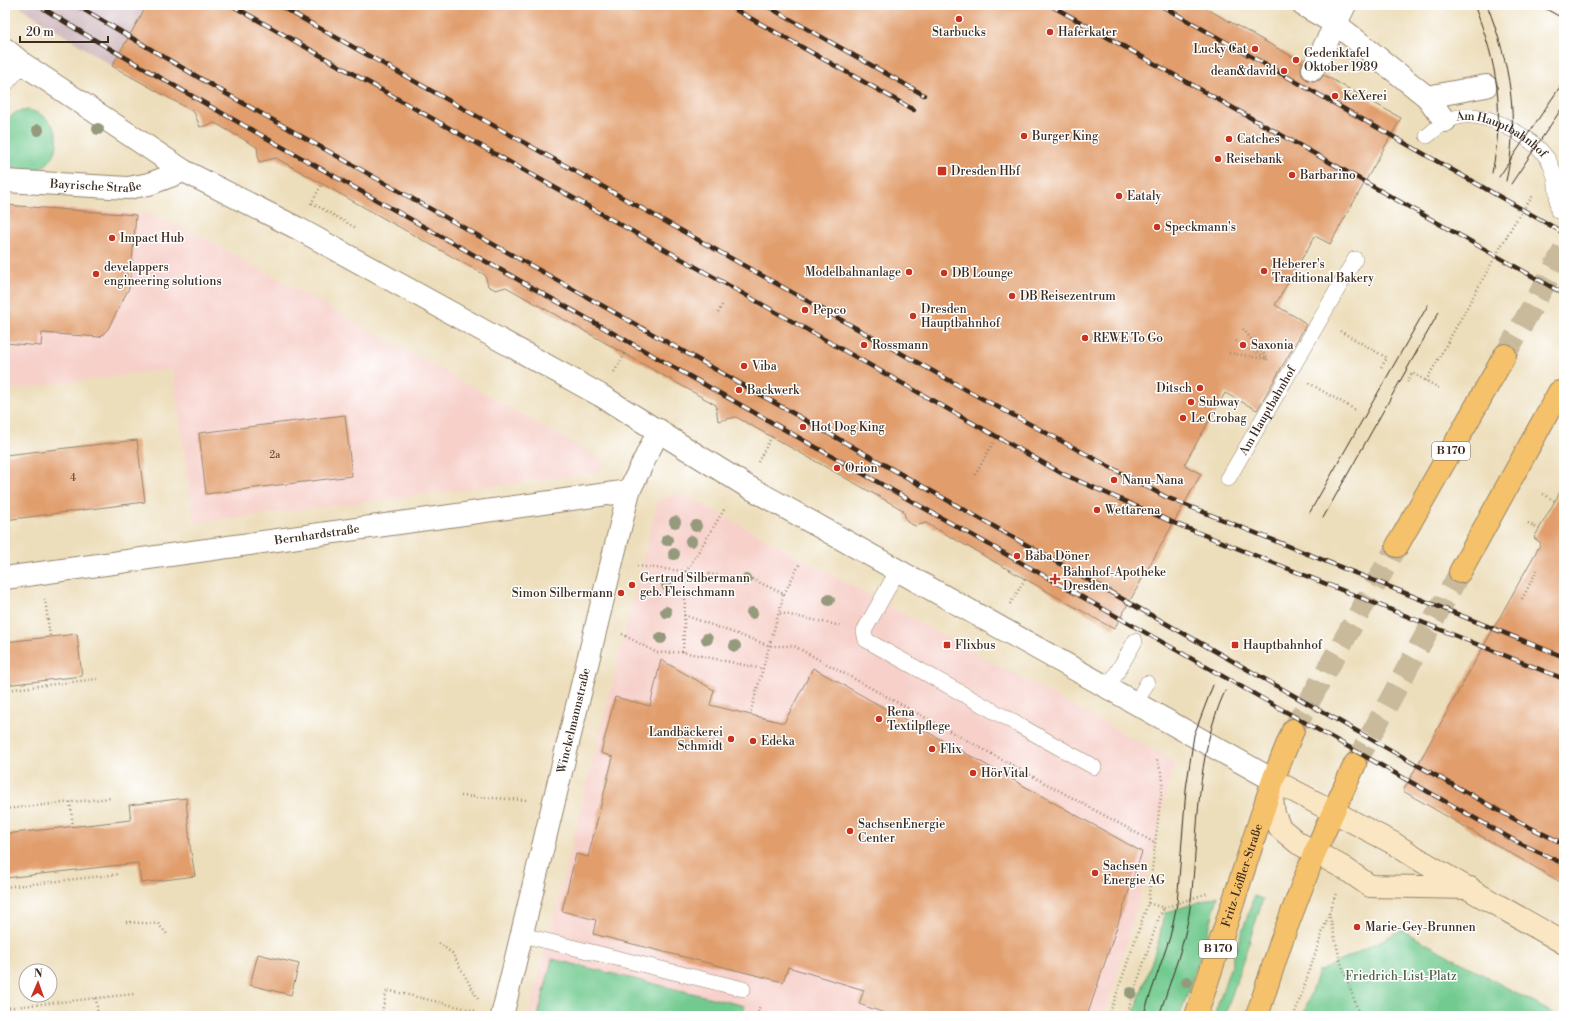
<svg xmlns="http://www.w3.org/2000/svg" width="1569" height="1021" font-family="'Libre Bodoni',serif">
<style>
.built{fill:#f7d0ca}
.industrial{fill:#d2bec2}
.green{fill:#72ca90;stroke:#567a57}
.building{fill:#e19d6c}
.lines{fill:none;stroke-linecap:round;stroke-linejoin:round}
.primary-tunnel{stroke:#c9ba9c;stroke-width:22;stroke-dasharray:22 11;stroke-linecap:butt}
.lane-casing{stroke:#94846c;stroke-width:16}
.street-casing{stroke:#94846c;stroke-width:24}
.secondary-casing{stroke:#94846c;stroke-width:24}
.primary-casing{stroke:#94846c;stroke-width:24}
.path{stroke:#94846c;stroke-width:2.5;stroke-dasharray:1 3;stroke-linecap:butt}
.lane{stroke:#fff;stroke-width:15}
.street{stroke:#fff;stroke-width:22}
.secondary{stroke:#fbe6c4;stroke-width:22}
.primary{stroke:#f5c16b;stroke-width:22}
.tram{stroke:#3b2a1e;stroke-width:1}
.rail-casing{stroke:#3b2a1e;stroke-width:4.5}
.rail{stroke:#fff;stroke-width:3;stroke-dasharray:9;stroke-linecap:butt}
.tree{fill:#969a7b}
.poi-dot{fill:#c8321e;stroke:#fff;stroke-width:1.5}
.labels{text-anchor:middle;dominant-baseline:central;stroke-width:3;stroke-linejoin:round;paint-order:stroke}
.number-label{font-size:10px;fill:#644732}
.shield{fill:#fff;stroke:#766a62;stroke-width:1}
.shield-label{font-size:11px;font-weight:bold;fill:#3b2a1e}
.poi-label{font-size:12px;fill:#3b2a1e;stroke:#fff;text-anchor:start}
.street-label{font-size:12px;fill:#3b2a1e;stroke:#fff}
.park-label{font-size:12px;fill:#4e6246;stroke:#fff}
</style>
<rect width="100%" height="100%" fill="#fff"/>
<filter id="ink" filterUnits="userSpaceOnUse"><feTurbulence type="fractalNoise" baseFrequency=".025" numOctaves="2"/><feDisplacementMap in="SourceGraphic" scale="8" xChannelSelector="R" yChannelSelector="G"/><feConvolveMatrix kernelMatrix="1 2 1 2 8 2 1 2 1" color-interpolation-filters="sRGB"/></filter>
<filter id="wash" filterUnits="userSpaceOnUse"><feTurbulence type="fractalNoise" baseFrequency=".012" numOctaves="4" result="noise"/><feDisplacementMap in="SourceGraphic" scale="16" xChannelSelector="R" yChannelSelector="G"/><feGaussianBlur stdDeviation="0.9" result="paint"/><feColorMatrix in="noise" values="0 0 0 0 0 0 0 0 0 0 0 0 0 0 0 0 0 1.4 0 .05"/><feComposite in="paint" operator="in"/></filter>
<g filter="url(#wash)">
<rect width="100%" height="100%" fill="#eddebb"/>
<g class="built">
<path d="M5,204L146,214L197,234L603,460L602,472L195,523L172,369L5,390Z"/>
<path d="M681,493L1174,761L1148,869L1105,1016H529L658,500Z"/>
</g>
<path class="industrial" d="M17,5H147L112,66Z"/>
<g class="green">
<path d="M29,110C84,125 49,195 5,162V120L17,112Z"/>
<path d="M1218,896L1208,932L1180,1016H1133L1159,940L1164,913Z"/>
<path d="M1254,896L1263,899L1225,1016H1214Z"/>
<path d="M1402,930L1558,1016H1303L1318,972Z"/>
<path d="M552,959L745,1006L743,1016H538Z"/>
</g>
<g id="blocks">
<g class="building">
<path d="M147,5H1200L1302,62L1301,70L1302,76L1307,80L1314,81L1320,80L1324,75L1401,118L1330,244L1315,236L1275,305L1301,320L1306,325L1257,410L1225,393L1184,465L1201,474L1114,629L926,523L915,526L907,522L903,510L736,417L718,421L716,405L506,287L496,290L488,286L485,275L276,158L259,162L257,147L215,123L200,127L194,112L112,66Z"/>
<path d="M5,205L136,215L130,286L108,329L100,337L42,333L41,346L5,343Z"/>
<path d="M345,415L352,476L206,494L199,433Z"/>
<path d="M137,440L145,502L5,520V455Z"/>
<path d="M1564,485V884L1403,791L1541,543L1534,538Z"/>
<path d="M77,634L82,676L5,685V642Z"/>
<path d="M661,660L714,690L710,705L784,723L813,668L1142,852L1087,1016H893L859,1004L864,990L788,967L783,982L593,934L596,920L562,911L576,854L588,857L613,757L601,753L615,697L650,706Z"/>
<path d="M186,798L190,845L195,876L141,883L138,863L5,878V834L131,820L129,805Z"/>
<path d="M258,954L299,964L291,995L250,985Z"/>
</g>
</g>
</g>
<g filter="url(#ink)">
<use href="#blocks" fill-opacity="0" stroke="#94846c" stroke-width="1"/>
<g class="lines">
<g class="primary-tunnel">
<path d="M1505,355L1564,250"/>
<path d="M1293,730L1397,546"/>
<path d="M1355,764L1460,572"/>
</g>
<g class="lane-casing">
<g id="lane">
<path d="M5,85L23,64"/>
<path id="s1" d="M1427,136C1438,127 1449,117 1464,116C1490,114 1532,137 1547,158C1557,173 1557,194 1558,211"/>
<path id="s2" d="M1228,479L1355,259"/>
<path d="M898,570L864,631L866,640L1094,767"/>
<path d="M1108,688L1135,641"/>
<path d="M1136,703L1147,683"/>
<path d="M522,935L743,989"/>
</g>
</g>
<g class="street-casing">
<g id="street">
<path d="M1303,5L1336,24L1427,97L1445,121"/>
<path d="M5,49L23,64L184,171L299,229L600,395L745,485L1273,780"/>
<path d="M1313,69L1345,5"/>
<path d="M1427,97L1486,86"/>
<path id="s3" d="M5,181L128,188L149,184L184,171"/>
<path id="s4" d="M5,578L629,491"/>
<path id="s5" d="M502,1016L629,491L659,430"/>
</g>
</g>
<g class="secondary-casing">
<path id="secondary" d="M1470,888L1370,886L1344,868L1298,843L1280,828L1274,814L1272,798L1273,780L1393,843C1448,879 1507,910 1564,943"/>
</g>
<g class="primary-casing">
<g id="primary">
<path d="M1397,546L1505,355"/>
<path d="M1460,572L1559,392"/>
<path id="s6" d="M1196,1016L1273,780L1293,730"/>
<path d="M1257,1016L1281,942L1315,852L1355,764"/>
</g>
</g>
<g class="path">
<path d="M312,203L356,228"/>
<path d="M311,204L322,184"/>
<path d="M718,313L723,303"/>
<path d="M1243,329L1267,358"/>
<path d="M1340,331L1387,358L1380,369"/>
<path d="M1236,341L1270,361"/>
<path d="M1229,353L1266,359"/>
<path d="M614,372L625,354"/>
<path d="M1426,381L1513,225L1534,194"/>
<path d="M1407,382L1412,373L1439,388"/>
<path d="M1309,383L1357,411"/>
<path d="M758,462L772,436"/>
<path d="M975,475L993,443"/>
<path d="M1543,494L1555,501"/>
<path d="M1528,523L1539,529"/>
<path d="M637,566L752,579L784,594L750,714"/>
<path d="M784,594L800,563"/>
<path d="M45,599L50,637"/>
<path d="M1522,599L1537,570"/>
<path d="M1010,604L1025,579"/>
<path d="M780,613L842,626"/>
<path d="M684,615L770,646H794L1155,843"/>
<path d="M622,634L657,653L683,652L763,669"/>
<path d="M683,652L686,572L725,508"/>
<path d="M5,690L97,679"/>
<path d="M461,796L527,800"/>
<path d="M70,802L73,826"/>
<path d="M5,809L111,798"/>
<path d="M5,887L120,874"/>
<path d="M1148,903L1163,778L1157,760"/>
<path d="M1329,913L1340,960L1360,1016"/>
<path d="M126,922L158,924L168,935"/>
<path d="M439,943L452,953L478,999"/>
<path d="M1561,994L1564,1003"/>
<path d="M96,998L98,1016"/>
<path d="M5,1008L134,994"/>
<path d="M381,1016L387,990L476,1011"/>
<path d="M757,1016L760,1005"/>
<path d="M1109,1016L1148,903L1164,908L1208,893"/>
<path d="M1126,1016L1159,917L1164,908"/>
<path d="M1294,1016L1336,893"/>
</g>
<use href="#lane" class="lane"/>
<use href="#street" class="street"/>
<use href="#secondary" class="secondary"/>
<use href="#primary" class="primary"/>
<g class="tram">
<path d="M1474,5C1498,65 1505,110 1492,173"/>
<path d="M1487,5C1510,63 1520,119 1506,181"/>
<path d="M1539,5L1564,19"/>
<path d="M1499,177L1564,81"/>
<path d="M1511,184L1564,105"/>
<path d="M1310,512L1428,305"/>
<path d="M1323,518L1439,312"/>
<path d="M1143,1016L1170,937L1177,904L1186,789L1194,735L1213,685"/>
<path d="M1159,1016C1171,978 1187,940 1191,900C1199,831 1195,756 1225,691"/>
</g>
<g class="rail-casing">
<g id="rail">
<path d="M38,5L81,32L213,108L1409,781L1517,842L1564,864"/>
<path d="M76,5L225,93L1417,765L1527,826L1564,844"/>
<path d="M231,5L1063,474L1174,523L1564,679"/>
<path d="M278,5L981,398L1166,497L1564,657"/>
<path d="M727,5L914,110"/>
<path d="M765,5L924,95"/>
<path d="M1050,5L1564,294"/>
<path d="M1160,5L1564,233"/>
</g>
</g>
<use href="#rail" class="rail"/>
</g>
<g class="tree">
<circle cx="98" cy="129" r="6"/>
<circle cx="38" cy="130" r="6"/>
<circle cx="675" cy="522" r="6"/>
<circle cx="696" cy="526" r="6"/>
<circle cx="667" cy="540" r="6"/>
<circle cx="691" cy="541" r="6"/>
<circle cx="674" cy="554" r="6"/>
<circle cx="746" cy="580" r="6"/>
<circle cx="667" cy="585" r="6"/>
<circle cx="829" cy="600" r="6"/>
<circle cx="666" cy="612" r="6"/>
<circle cx="752" cy="613" r="6"/>
<circle cx="661" cy="638" r="6"/>
<circle cx="707" cy="639" r="6"/>
<circle cx="735" cy="646" r="6"/>
<circle cx="1187" cy="982" r="6"/>
<circle cx="1131" cy="993" r="6"/>
</g>
</g>
<g class="poi-dot">
<circle cx="959" cy="19" r="4"/>
<circle cx="1050" cy="32" r="4"/>
<circle cx="1255" cy="49" r="4"/>
<circle cx="1296" cy="60" r="4"/>
<circle cx="1284" cy="71" r="4"/>
<circle cx="1335" cy="96" r="4"/>
<circle cx="1024" cy="136" r="4"/>
<circle cx="1229" cy="139" r="4"/>
<circle cx="1218" cy="159" r="4"/>
<rect x="937" y="166" width="10" height="10" rx="2"/>
<circle cx="1292" cy="175" r="4"/>
<circle cx="1119" cy="196" r="4"/>
<circle cx="1157" cy="227" r="4"/>
<circle cx="112" cy="238" r="4"/>
<circle cx="1264" cy="271" r="4"/>
<circle cx="909" cy="272" r="4"/>
<circle cx="944" cy="273" r="4"/>
<circle cx="96" cy="274" r="4"/>
<circle cx="1012" cy="296" r="4"/>
<circle cx="805" cy="310" r="4"/>
<circle cx="913" cy="316" r="4"/>
<circle cx="1085" cy="338" r="4"/>
<circle cx="864" cy="345" r="4"/>
<circle cx="1243" cy="345" r="4"/>
<circle cx="744" cy="366" r="4"/>
<circle cx="1200" cy="388" r="4"/>
<circle cx="739" cy="390" r="4"/>
<circle cx="1191" cy="402" r="4"/>
<circle cx="1183" cy="418" r="4"/>
<circle cx="803" cy="427" r="4"/>
<circle cx="837" cy="468" r="4"/>
<circle cx="1114" cy="480" r="4"/>
<circle cx="1097" cy="510" r="4"/>
<circle cx="1017" cy="556" r="4"/>
<path d="M1053 573h4v4h4v4h-4v4h-4v-4h-4v-4h4z"/>
<circle cx="632" cy="585" r="4"/>
<circle cx="621" cy="593" r="4"/>
<rect x="943" y="641" width="8" height="8" rx="2"/>
<rect x="1231" y="641" width="8" height="8" rx="2"/>
<circle cx="879" cy="719" r="4"/>
<circle cx="731" cy="739" r="4"/>
<circle cx="753" cy="741" r="4"/>
<circle cx="932" cy="749" r="4"/>
<circle cx="973" cy="773" r="4"/>
<circle cx="850" cy="831" r="4"/>
<circle cx="1095" cy="873" r="4"/>
<circle cx="1357" cy="927" r="4"/>
</g>
<g class="labels">
<g class="number-label">
<text x="275" y="455">2a</text>
<text x="73" y="478">4</text>
</g>
<g class="shield">
<rect x="1432" y="442" width="38" height="18" rx="3"/>
<rect x="1199" y="940" width="38" height="18" rx="3"/>
</g>
<g class="shield-label">
<text x="1451" y="451">B 170</text>
<text x="1218" y="949">B 170</text>
</g>
<g class="poi-label">
<text x="959" y="32" text-anchor="middle">Starbucks</text>
<text x="1058" y="32">Haferkater</text>
<text x="1247" y="49" text-anchor="end">Lucky Cat</text>
<text x="1304" y="53">Gedenktafel<tspan x="1304" dy="14">Oktober 1989</tspan></text>
<text x="1276" y="71" text-anchor="end">dean&amp;david</text>
<text x="1343" y="96">KeXerei</text>
<text x="1032" y="136">Burger King</text>
<text x="1237" y="139">Catches</text>
<text x="1226" y="159">Reisebank</text>
<text x="951" y="171">Dresden Hbf</text>
<text x="1300" y="175">Barbarino</text>
<text x="1127" y="196">Eataly</text>
<text x="1165" y="227">Speckmann's</text>
<text x="120" y="238">Impact Hub</text>
<text x="1272" y="264">Heberer's<tspan x="1272" dy="14">Traditional Bakery</tspan></text>
<text x="104" y="267">develappers<tspan x="104" dy="14">engineering solutions</tspan></text>
<text x="901" y="272" text-anchor="end">Modelbahnanlage</text>
<text x="952" y="273">DB Lounge</text>
<text x="1020" y="296">DB Reisezentrum</text>
<text x="921" y="309">Dresden<tspan x="921" dy="14">Hauptbahnhof</tspan></text>
<text x="813" y="310">Pepco</text>
<text x="1093" y="338">REWE To Go</text>
<text x="872" y="345">Rossmann</text>
<text x="1251" y="345">Saxonia</text>
<text x="752" y="366">Viba</text>
<text x="1192" y="388" text-anchor="end">Ditsch</text>
<text x="747" y="390">Backwerk</text>
<text x="1199" y="402">Subway</text>
<text x="1191" y="418">Le Crobag</text>
<text x="811" y="427">Hot Dog King</text>
<text x="845" y="468">Orion</text>
<text x="1122" y="480">Nanu-Nana</text>
<text x="1105" y="510">Wettarena</text>
<text x="1025" y="556">Baba Döner</text>
<text x="1063" y="572">Bahnhof-Apotheke<tspan x="1063" dy="14">Dresden</tspan></text>
<text x="640" y="578">Gertrud Silbermann<tspan x="640" dy="14">geb. Fleischmann</tspan></text>
<text x="613" y="593" text-anchor="end">Simon Silbermann</text>
<text x="955" y="645">Flixbus</text>
<text x="1243" y="645">Hauptbahnhof</text>
<text x="887" y="712">Rena<tspan x="887" dy="14">Textilpflege</tspan></text>
<text x="723" y="732" text-anchor="end">Landbäckerei<tspan x="723" dy="14">Schmidt</tspan></text>
<text x="761" y="741">Edeka</text>
<text x="940" y="749">Flix</text>
<text x="981" y="773">HörVital</text>
<text x="858" y="824">SachsenEnergie<tspan x="858" dy="14">Center</tspan></text>
<text x="1103" y="866">Sachsen<tspan x="1103" dy="14">Energie AG</tspan></text>
<text x="1365" y="927">Marie-Gey-Brunnen</text>
</g>
<g class="street-label">
<text stroke="none"><textPath href="#s1" startOffset="85">Am Hauptbahnhof</textPath></text>
<text stroke="none"><textPath href="#s3" startOffset="91">Bayrische Straße</textPath></text>
<text stroke="none"><textPath href="#s2" startOffset="79">Am Hauptbahnhof</textPath></text>
<text stroke="none"><textPath href="#s4" startOffset="315">Bernhardstraße</textPath></text>
<text stroke="none"><textPath href="#s5" startOffset="304">Winckelmannstraße</textPath></text>
<text stroke="none"><textPath href="#s6" startOffset="148">Fritz-Löffler-Straße</textPath></text>
</g>
<g class="park-label">
<text x="1401" y="976">Friedrich-List-Platz</text>
</g>
</g>
<rect width="1569" height="1021" fill="none" stroke="#fff" stroke-width="20"/>
<g transform="translate(38 983) rotate(2)"><circle r="19" fill="#ffffff" stroke="#b1aaa5"/>
<path d="M0-3L7 15L0 10L-7 15Z" fill="#c8321e"/>
<text y="-6" font-size="11" font-weight="bold" text-anchor="middle" fill="#3b2a1e">N</text>
</g>
<path d="M20 36v6h88v-6" fill="none" stroke="#3b2a1e" stroke-width="2"/>
<text x="26" y="36" font-size="12" fill="#3b2a1e" stroke="#ffffff" stroke-width="3" paint-order="stroke">20 m</text>
</svg>
